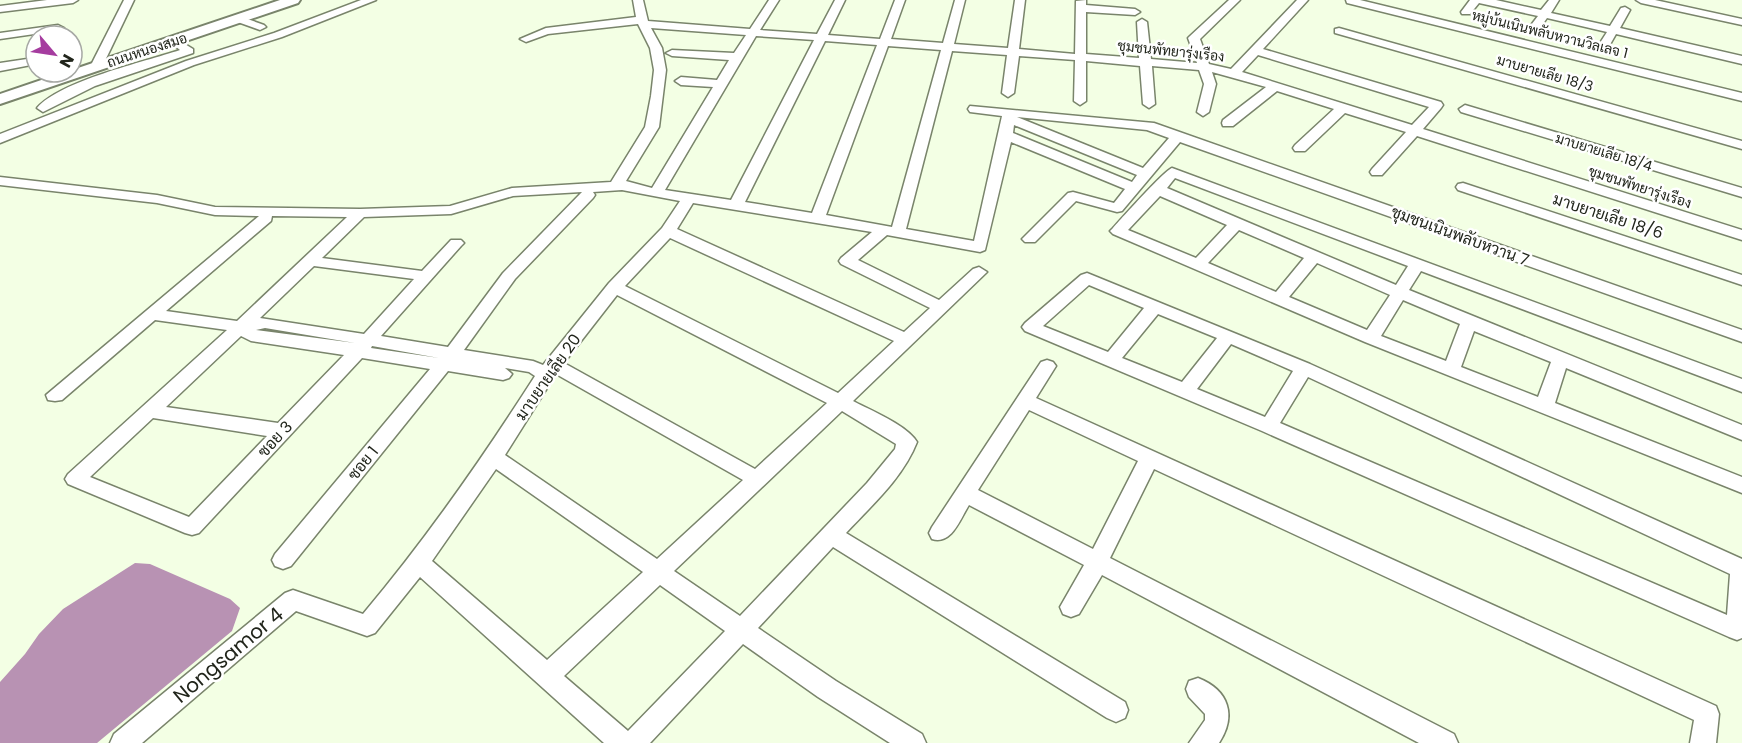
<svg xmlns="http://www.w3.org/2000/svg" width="1742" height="743" font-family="Poppins,Sarabun,sans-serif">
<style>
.water{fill:#b892b3}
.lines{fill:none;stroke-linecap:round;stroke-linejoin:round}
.minor-casing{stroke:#79846b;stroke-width:3}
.tertiary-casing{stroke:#79846b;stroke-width:4}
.minor{fill:#fff;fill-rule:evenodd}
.tertiary{fill:#fff;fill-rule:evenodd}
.labels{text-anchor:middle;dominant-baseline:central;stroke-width:5;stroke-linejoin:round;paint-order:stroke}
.far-street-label{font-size:14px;fill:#21251b;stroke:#fff}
.street-label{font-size:16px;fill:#21251b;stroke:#fff}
.near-street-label{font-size:20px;fill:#21251b;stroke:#fff}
</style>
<rect width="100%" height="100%" fill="#f3ffe4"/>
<path class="water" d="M135,563L150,564L230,599L240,608L232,631L97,743H0V682L25,654L39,634L63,609Z"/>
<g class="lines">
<g class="minor-casing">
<g id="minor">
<path d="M47,0H78L73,3L0,12V6Z"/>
<path d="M124,0H134L102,67L100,70H92L90,67Z"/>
<path d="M361,0H376L282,37L194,65L0,143V134L186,61L274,33Z"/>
<path d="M633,0H643L648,21L750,29L769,0H779L760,30L817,34L835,0H845L828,35L880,39L895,0H905L891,39L943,43L955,0H965L954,44L1008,48L1015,0H1025L1019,49L1075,54L1076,1L1086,0V5L1135,9L1140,12L1135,15L1086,12V54L1139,58L1137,22L1142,19L1147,22L1151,59L1197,63L1188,38L1190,36L1229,0H1240L1200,39L1209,64L1231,69L1297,0H1308L1263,49L1441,102L1443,105L1441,108L1423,129L1742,230V240L1417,136L1382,175H1372L1370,172L1372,169L1406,132L1345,113L1305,151H1295L1293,148L1295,145L1334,109L1277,91L1233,126H1223L1222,123L1223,120L1266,87L1212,72L1216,84L1209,112L1203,116L1197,112L1204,84L1199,70L1152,66L1155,104L1149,108L1143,104L1140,66L1086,61V101L1080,105L1074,101L1075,60L1019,56L1014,93L1008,97L1002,93L1007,55L952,51L906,229L974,241L1002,116L970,112L968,109L970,106L1154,123L1742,330V342L1180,142L1122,211L1117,212L1076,201L1035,242H1025L1022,239L1068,193L1073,192L1114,203L1125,189L1011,142L985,250L980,252L887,235L858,260L939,300L973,269L979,267L987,272L853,401C870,410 907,425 917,442C903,478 871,506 846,533L1125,702L1128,710L1125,718L1116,722L1107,718L833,547L758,628L836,681L922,734L926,743H890L818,697L743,644L650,743H604L420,577L375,633L367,636L296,611L142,743H110L114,734L285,593L293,590L363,614C426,539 482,459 535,376L529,372L505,368L512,374L509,378L503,380L448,371L291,566L283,569L275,566L272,560L275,554L430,369L362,358L199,533L192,535L185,533L68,484L65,479L68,474L227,330L155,320L62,400L55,401L48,400L46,395L259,216L215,215L157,203L0,185V177L157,195L215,207L360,209L450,206L512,188L611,182L645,127L651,96L654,70L650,48L638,24L548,34L526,42L520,39L546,28L636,17ZM651,28L746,35L734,53L672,50L666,53L672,56L729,60L717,80L681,77L675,81L681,85L713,87L652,188L626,181L659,127L666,70L662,48ZM756,36L814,40L731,200L665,190ZM825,41L877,45L812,213L745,202ZM888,46L941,50L892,227L826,215ZM1258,55L1429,107L1412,125L1242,72ZM1017,117L1147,130L1169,138L1143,168ZM1014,125L1137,175L1132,182L1013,133ZM622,190L680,201L662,228L609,283L543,365L533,361L464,350L515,279L593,198L595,195L593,192ZM582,192L503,273L448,347L381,336L461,246L464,243L461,240H451L422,271L322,258L364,217L451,214L513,196ZM693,203L872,232L841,258L839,261L841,264L930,308L904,332L677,229ZM272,216L347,217L237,321L166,311L271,221ZM670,238L894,341L838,393L625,286ZM314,266L414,279L364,334L260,318ZM617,295L827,403L755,469L564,363ZM265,328L355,343L256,330ZM241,336L251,341L344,355L278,423L166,407ZM372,346L439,358L371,348ZM556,374L743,480L657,559L505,455ZM842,411L896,444L895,449L867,483L740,616L674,571ZM153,418L267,436L189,517L90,477ZM496,469L643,572L547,660L432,561ZM660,585L725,631L628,731L564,676Z"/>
<path d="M1346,0H1360L1742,93V101L1347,3Z"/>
<path d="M1470,0H1496L1541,10L1549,0H1559L1551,13L1610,26L1621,8L1625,7L1630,10L1620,28L1742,56V64L1616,34L1608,48L1604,49L1598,46L1607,32L1547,18L1538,31L1534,32L1528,29L1538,16L1479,3L1470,14H1462L1461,12Z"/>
<path d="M1636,0H1655L1742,19V25L1641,3Z"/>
<path d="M239,16L264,25L266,27L260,30L235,21V17Z"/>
<path d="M58,25L64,28L62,30L0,39V33Z"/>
<path d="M1339,28L1742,141V149L1335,33V29Z"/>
<path d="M175,38L193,49V53L95,86L43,112L37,108C60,81 144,62 180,50L169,41Z"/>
<path d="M27,59L31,61V65L0,71V63Z"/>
<path d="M1465,105L1742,188V197L1461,112L1459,109Z"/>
<path d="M1172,168L1742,379V392L1421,271L1409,290L1742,425V440L1566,368L1555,403L1742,477V493L1365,342L1113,234L1110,231L1113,228C1122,218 1165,170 1172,168ZM1175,178L1408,266L1396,285L1167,188ZM1160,196L1227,225L1196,258L1128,230ZM1239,230L1304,258L1276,292L1208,263ZM1317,263L1390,295L1367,330L1289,297ZM1403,300L1460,324L1446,361L1381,336ZM1474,331L1551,362L1538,397L1461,367Z"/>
<path d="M1463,183L1742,275V285L1458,190L1456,187L1458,184Z"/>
<path d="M1087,273L1310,364L1742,559V638L1737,640L1729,637L1262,431L1025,331L1022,327L1025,323L1081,275ZM1089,285L1144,308L1108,352L1043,326ZM1158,314L1217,338L1182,382L1122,358ZM1231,344L1293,371L1265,417L1197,389ZM1308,377L1730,574L1727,615L1280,423Z"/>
<path d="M1047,360L1053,362L1056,366L1036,398L1716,706L1719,714L1716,743H1690L1694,720L1154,469L1110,558L1454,734L1458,743H1419L1102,575L1079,614L1071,617L1063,614L1060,607L1084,565L969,505C960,519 952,545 932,539L929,533L932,527L1041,362ZM1029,410L1138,461L1093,549L978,490Z"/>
<path d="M1198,678C1229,690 1237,716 1219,743H1189L1205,720V714L1189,697L1186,689L1189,681Z"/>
</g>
</g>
<g class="tertiary-casing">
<path id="tertiary" d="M280,0H300L298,3L0,104V94L65,72H72V70Z"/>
</g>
<use href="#minor" class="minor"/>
<use href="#tertiary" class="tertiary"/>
</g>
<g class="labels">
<g class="far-street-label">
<text transform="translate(1550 34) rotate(14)">หมู่บ้นเนินพลับหวานวิลเลจ 1</text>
<text transform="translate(147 50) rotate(-18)">ถนนหนองสมอ</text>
<text transform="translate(1171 51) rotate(6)">ชุมชนพัทยารุ่งเรือง</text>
<text transform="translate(1545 73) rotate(16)">มาบยายเลีย 18/3</text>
<text transform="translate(1604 152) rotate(17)">มาบยายเลีย 18/4</text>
<text transform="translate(1640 187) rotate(18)">ชุมชนพัทยารุ่งเรือง</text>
</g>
<g class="street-label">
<text transform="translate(1608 216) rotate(18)">มาบยายเลีย 18/6</text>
<text transform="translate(1460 236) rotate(20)">ชุมชนเนินพลับหวาน 7</text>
<text transform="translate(548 377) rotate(-55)">มาบยายเลีย 20</text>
<text transform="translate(275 439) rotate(-47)">ซอย 3</text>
<text transform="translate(363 463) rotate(-51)">ซอย 1</text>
</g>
<g class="near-street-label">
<text transform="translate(228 655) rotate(-40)">Nongsamor 4</text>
</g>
</g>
<g transform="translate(54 54) rotate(119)"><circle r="28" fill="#ffffff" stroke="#a6a8a4" stroke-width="1.5"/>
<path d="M0-4.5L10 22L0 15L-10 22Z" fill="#a53c9f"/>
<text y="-9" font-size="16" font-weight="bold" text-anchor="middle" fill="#21251b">N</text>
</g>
</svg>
